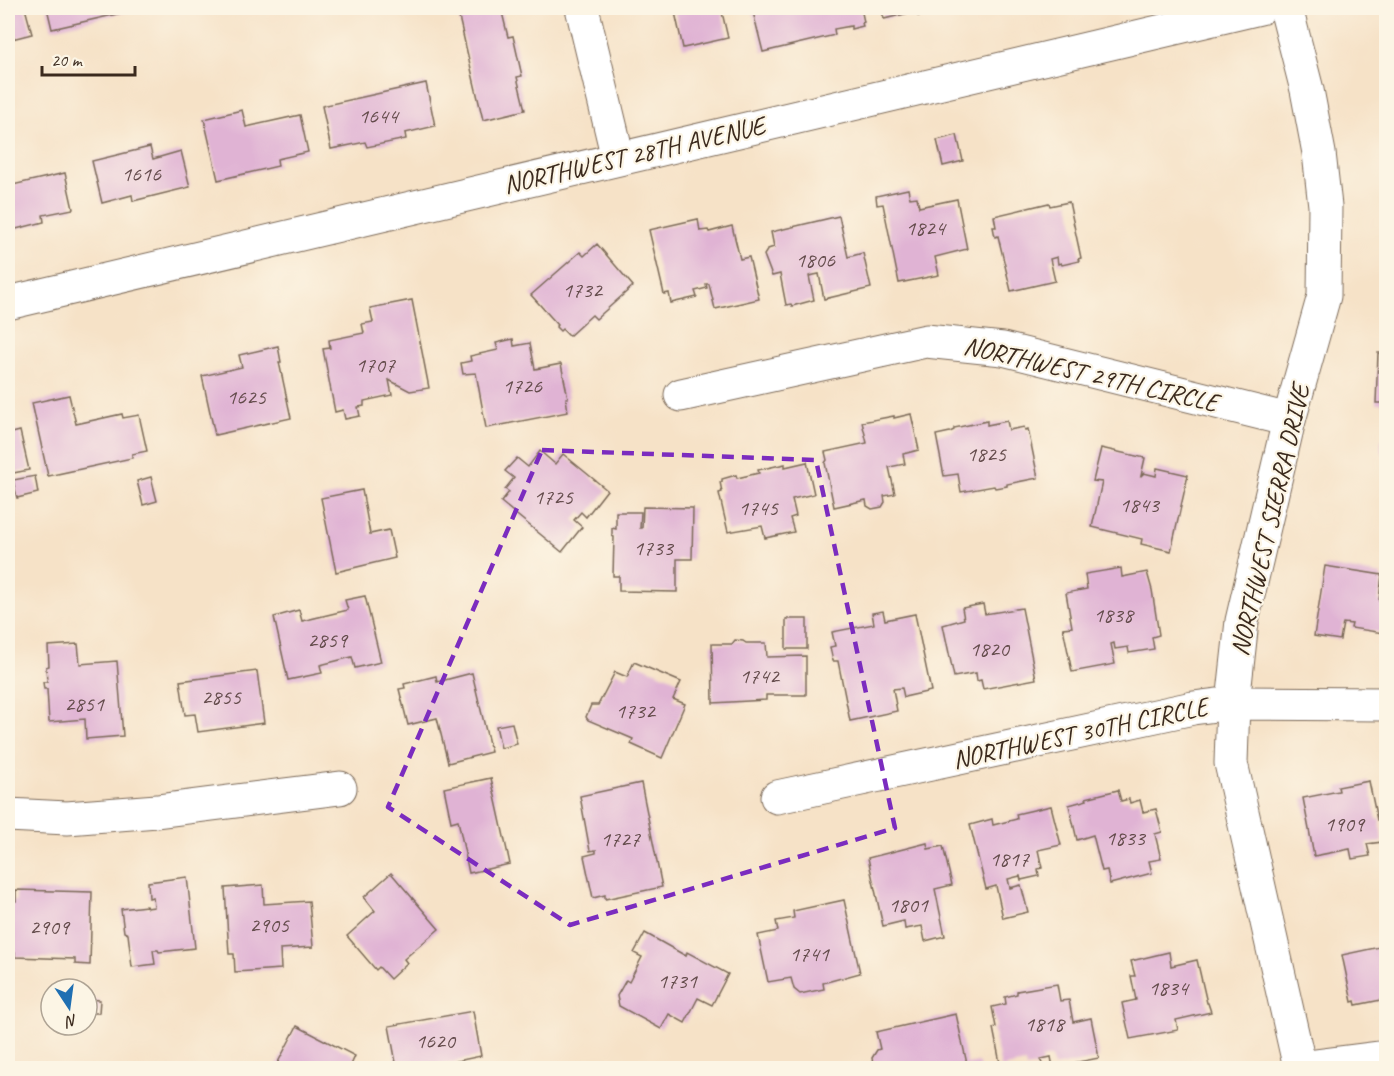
<svg xmlns="http://www.w3.org/2000/svg" width="1394" height="1076" font-family="Caveat,sans-serif">
<style>
.building{fill:#e0b3d4}
.lines{fill:none;stroke-linecap:round;stroke-linejoin:round}
.minor-casing{stroke:#7c6a59;stroke-width:35}
.minor{stroke:#fff;stroke-width:33}
.marked{fill:none;stroke:#7b2cbf;stroke-width:4.5;stroke-dasharray:12 8;stroke-linejoin:round}
.labels{text-anchor:middle;dominant-baseline:central;stroke-width:4.5;stroke-linejoin:round;paint-order:stroke}
.number-label{font-size:22px;fill:#644c4c}
.street-label{font-size:26px;fill:#3b2a1e;stroke:#fcf5e5}
</style>
<rect width="100%" height="100%" fill="#fcf5e5"/>
<filter id="ink" filterUnits="userSpaceOnUse"><feTurbulence type="fractalNoise" baseFrequency=".0167" numOctaves="2"/><feDisplacementMap in="SourceGraphic" scale="12" xChannelSelector="R" yChannelSelector="G"/><feConvolveMatrix kernelMatrix="1 2 1 2 8 2 1 2 1" color-interpolation-filters="sRGB"/></filter>
<filter id="wash" filterUnits="userSpaceOnUse"><feTurbulence type="fractalNoise" baseFrequency=".008" numOctaves="4" result="noise"/><feDisplacementMap in="SourceGraphic" scale="24" xChannelSelector="R" yChannelSelector="G"/><feGaussianBlur stdDeviation="1.35" result="paint"/><feColorMatrix in="noise" values="0 0 0 0 0 0 0 0 0 0 0 0 0 0 0 0 0 1.4 0 .05"/><feComposite in="paint" operator="in"/></filter>
<g filter="url(#wash)">
<rect width="100%" height="100%" fill="#f6e2c7"/>
<g id="blocks">
<g class="building">
<path d="M8,8H25L32,34L8,40Z"/>
<path d="M47,8H143L52,29Z"/>
<path d="M483,8H501L508,37L513,36L522,76L517,77L525,110L483,120L458,13Z"/>
<path d="M674,8H721L728,38L683,48Z"/>
<path d="M752,8H861L864,22L862,23L863,26L851,29V26L834,29L835,35L763,52Z"/>
<path d="M881,8H950L918,16L917,11L884,19Z"/>
<path d="M426,83L435,126L405,133L406,139L367,147L365,142L331,149L322,106Z"/>
<path d="M242,110L246,127L300,115L308,152L277,159L278,166L218,180L204,119Z"/>
<path d="M957,135L963,161L943,166L937,140Z"/>
<path d="M150,147L153,159L181,151L190,187L133,201L132,195L102,203L92,161Z"/>
<path d="M65,173L73,209L43,215L44,222L8,231V186Z"/>
<path d="M908,189L910,198L917,197L919,207L957,199L967,249L935,257L939,275L899,283L883,204L877,205L876,196Z"/>
<path d="M1069,202L1081,258L1078,259L1079,261L1062,265L1061,263L1058,264L1057,257L1050,259L1055,281L1011,291L998,236L995,237L993,227H996L994,216L1049,203L1050,206Z"/>
<path d="M839,216L848,257L863,253L871,288L824,299L819,274L809,276L814,300L792,306L791,304L786,305L780,274L772,276L764,255L768,249L774,247L771,232Z"/>
<path d="M698,219L700,231L708,230L709,232L732,226L740,259L749,257L759,299L715,309L709,284H706L707,288L695,291L697,297L671,303L669,293L664,294L649,230Z"/>
<path d="M597,244L633,286L596,319L592,315L569,336L562,329L560,331L556,327L558,325L531,295L580,252L584,256Z"/>
<path d="M412,300L429,388L410,391L389,380L392,395L364,401V406L358,407L360,416L345,419L343,410L335,412L323,349L330,348L329,340L364,333L362,324L373,322L370,308Z"/>
<path d="M513,339L514,346L530,343L535,369L561,364L568,398H566L568,412L486,428L476,373L463,374L461,363L471,361L470,356L498,350L496,343Z"/>
<path d="M278,346L281,362H279L291,418L215,435L202,376L242,367L239,355Z"/>
<path d="M1378,353H1386V407H1383V403H1376Z"/>
<path d="M69,395L76,424L122,414L123,418L139,415L147,451L132,454V458L48,476L32,403Z"/>
<path d="M911,414L919,450L903,454L905,464L889,467L895,494L884,496L885,502L882,507L872,509L867,506L866,500L834,507L825,463L827,460L825,452L867,443L862,422L894,416V418Z"/>
<path d="M987,421V425L1007,421L1009,430L1024,427L1025,430L1028,429L1038,478L1007,484V486L995,488L994,486L961,492L958,474L944,476L936,435L950,432L954,430V428Z"/>
<path d="M20,431L29,470L8,474V434Z"/>
<path d="M1386,438V454H1384L1381,451V440Z"/>
<path d="M1101,448L1145,458L1141,476L1144,473L1156,476L1157,468L1188,475L1171,551L1141,544L1142,539L1092,527L1102,482L1093,481Z"/>
<path d="M540,451L555,464L563,454L607,490L586,517L581,512L574,520L582,527L562,552L501,502L509,492L505,489L514,478L505,471L517,458L528,467Z"/>
<path d="M807,462L814,494L792,499L796,516L790,518L794,532L765,538L762,526L728,532L719,493L722,492L720,482H722V479L736,475L737,478L759,473L758,470L785,464V467Z"/>
<path d="M35,476L38,493L17,498L13,480Z"/>
<path d="M151,477L157,501L143,505L137,481Z"/>
<path d="M362,490L370,534L389,530L395,558L336,572L321,498Z"/>
<path d="M643,507L693,508L692,559H677V592L619,591V576H613L614,537L612,536V528L616,529V512H641L640,528H642Z"/>
<path d="M1325,566L1382,575L1379,601L1386,602L1383,633L1351,628L1352,624L1343,623L1340,640L1314,636Z"/>
<path d="M1121,568L1122,577L1147,572L1152,590L1159,635L1152,637L1154,649L1129,653L1128,647L1115,649L1114,643L1111,644L1115,664L1072,672L1063,628L1072,627L1066,593L1087,589L1085,574Z"/>
<path d="M365,596L381,662L355,668L352,657L320,665L322,673L288,680L274,617L299,610L302,621L348,610L345,600Z"/>
<path d="M983,604L985,614L1022,608L1036,679L983,689L981,680L977,681L976,673L954,677L943,625L964,619L962,608Z"/>
<path d="M883,611L885,620L915,614L931,691L904,697L902,688L893,689L897,711L850,721L838,661H833L830,647L835,646L832,632L874,624L872,613Z"/>
<rect x="786" y="619" width="21" height="30"/>
<path d="M735,640L743,641L746,643H766L767,657L806,656V695H766V700L713,703L712,644H732Z"/>
<path d="M78,644L80,664L117,661L123,736L86,739L85,719L49,722L47,689H44L43,682H47L46,667L49,666L48,646Z"/>
<path d="M634,662L681,682L673,699L685,704L662,758L631,744L633,739L588,720L586,717L591,705H598L615,672L627,677Z"/>
<path d="M257,671L264,723L198,732L195,714L185,715L180,681Z"/>
<path d="M472,673L491,752L448,763L437,718L408,725L399,689L405,688L404,684L436,676L437,682Z"/>
<path d="M512,723L517,744L501,748L496,726Z"/>
<path d="M491,778L510,864L469,873L458,820L451,822L444,788Z"/>
<path d="M1369,781L1377,820L1380,819L1382,842L1367,844L1370,856L1352,859L1350,849L1314,856L1303,798L1339,791L1338,787Z"/>
<path d="M641,783L662,887L605,899V895L593,898L584,856L596,853V850L590,851L580,796Z"/>
<path d="M1118,790L1121,801L1129,799L1130,803L1140,800L1143,812L1156,809L1162,832L1155,834L1161,859L1149,861L1152,873L1110,884L1107,870L1102,871L1093,835L1077,840L1069,805L1087,800L1086,798Z"/>
<path d="M1051,806L1061,845L1038,850L1042,868L1038,869L1039,876L1021,880L1020,876L1008,879L1010,888L1021,885L1028,912L1003,918L996,886L986,889L970,825L992,819L993,825L1017,819L1016,814Z"/>
<path d="M927,843L928,849L943,846L952,885L935,889L945,936L925,941L922,926L905,929L904,921L883,926L868,858Z"/>
<path d="M391,873L439,929L404,959L407,963L390,979L379,967L376,970L347,936L375,911L364,897Z"/>
<path d="M187,877L195,948L159,952L158,950H153L155,964L132,967L128,934L124,932L121,909L146,906L147,908L154,907L153,897L149,898L148,882Z"/>
<path d="M263,885L264,904L309,901L313,947L280,949L281,969L235,972L234,954H229L225,888Z"/>
<path d="M16,890L92,892L90,965L75,964V959L15,957V953H8V901H16Z"/>
<path d="M844,900L860,973L823,983L824,989L800,994L794,989L791,978L768,982L758,935L778,931L776,921L794,918L793,911Z"/>
<path d="M645,933L686,956L687,952L728,974L712,1005L698,998L685,1023L669,1014L661,1029L619,1006L617,996L626,980L629,982L642,957L634,953Z"/>
<path d="M1384,946L1386,949V999L1356,1005L1355,1001L1352,1002L1342,955Z"/>
<path d="M1169,952L1171,966L1197,960L1207,1003H1208L1211,1012L1176,1020L1178,1030L1130,1039L1122,1003L1136,1000L1131,976H1135L1131,961Z"/>
<path d="M1057,984L1060,1001L1069,1000L1073,1022L1091,1018L1099,1058L1053,1067L1051,1057L1041,1059L1042,1065L1026,1068L1025,1063L1001,1068L993,1028L996,1027L992,1007L1006,1004L1005,997L1017,994V991Z"/>
<path d="M87,999L100,1000L99,1013H87Z"/>
<path d="M473,1011L481,1056L424,1068H397L389,1026Z"/>
<path d="M956,1014L967,1064L978,1062L980,1068H874L872,1058L877,1050L880,1049L876,1032Z"/>
<path d="M297,1026L355,1056L351,1065L353,1067L352,1068H275Z"/>
</g>
</g>
</g>
<g filter="url(#ink)">
<use href="#blocks" fill-opacity="0" stroke="#7c6a59" stroke-width="1.5"/>
<g class="lines">
<g class="minor-casing">
<g id="minor">
<path d="M582,8L618,158"/>
<path d="M1286,8L1307,90L1319,153L1325,206L1324,296L1289,420L1242,621L1233,703L1231,763L1300,1068"/>
<path d="M8,303L1260,8"/>
<path d="M681,395L926,341L1003,349L1289,420"/>
<path d="M777,797L1193,708L1233,703L1386,704"/>
<path d="M8,815L67,818L157,811L340,788"/>
<path d="M1299,1068L1386,1057"/>
</g>
</g>
<use href="#minor" class="minor"/>
</g>
</g>
<path class="marked" d="M542,450L816,460L895,828L570,925L388,807Z"/>
<g class="labels">
<g class="number-label">
<text x="378" y="116">1644</text>
<text x="141" y="174">1616</text>
<text x="925" y="228">1824</text>
<text x="815" y="260">1806</text>
<text x="582" y="290">1732</text>
<text x="375" y="365">1707</text>
<text x="522" y="386">1726</text>
<text x="246" y="397">1625</text>
<text x="986" y="454">1825</text>
<text x="553" y="497">1725</text>
<text x="1139" y="505">1843</text>
<text x="758" y="508">1745</text>
<text x="653" y="548">1733</text>
<text x="1113" y="615">1838</text>
<text x="327" y="640">2859</text>
<text x="989" y="649">1820</text>
<text x="759" y="676">1742</text>
<text x="221" y="697">2855</text>
<text x="84" y="704">2851</text>
<text x="635" y="711">1732</text>
<text x="1344" y="824">1909</text>
<text x="1125" y="838">1833</text>
<text x="620" y="839">1727</text>
<text x="1009" y="859">1817</text>
<text x="908" y="905">1801</text>
<text x="269" y="925">2905</text>
<text x="49" y="927">2909</text>
<text x="809" y="954">1741</text>
<text x="677" y="981">1731</text>
<text x="1168" y="988">1834</text>
<text x="1044" y="1024">1818</text>
<text x="435" y="1041">1620</text>
</g>
<g class="street-label">
<text transform="translate(634 155) rotate(-13)">NORTHWEST 28TH AVENUE</text>
<text transform="translate(1091 374) rotate(13)">NORTHWEST 29TH CIRCLE</text>
<text transform="translate(1270 520) rotate(-77)">NORTHWEST SIERRA DRIVE</text>
<text transform="translate(1080 733) rotate(-12)">NORTHWEST 30TH CIRCLE</text>
</g>
</g>
<rect width="1394" height="1076" fill="none" stroke="#fcf5e5" stroke-width="30"/>
<g transform="translate(69 1007) rotate(167)"><circle r="28" fill="#fcf5e5" stroke="#afa495" stroke-width="1.5"/>
<path d="M0-4.5L10 22L0 15L-10 22Z" fill="#1f6fb2"/>
<text y="-9" font-size="16" font-weight="bold" text-anchor="middle" fill="#3b2a1e">N</text>
</g>
<path d="M42 66v9h93v-9" fill="none" stroke="#3b2a1e" stroke-width="3"/>
<text x="51" y="66" font-size="18" fill="#3b2a1e" stroke="#fcf5e5" stroke-width="4.5" paint-order="stroke">20 m</text>
</svg>
